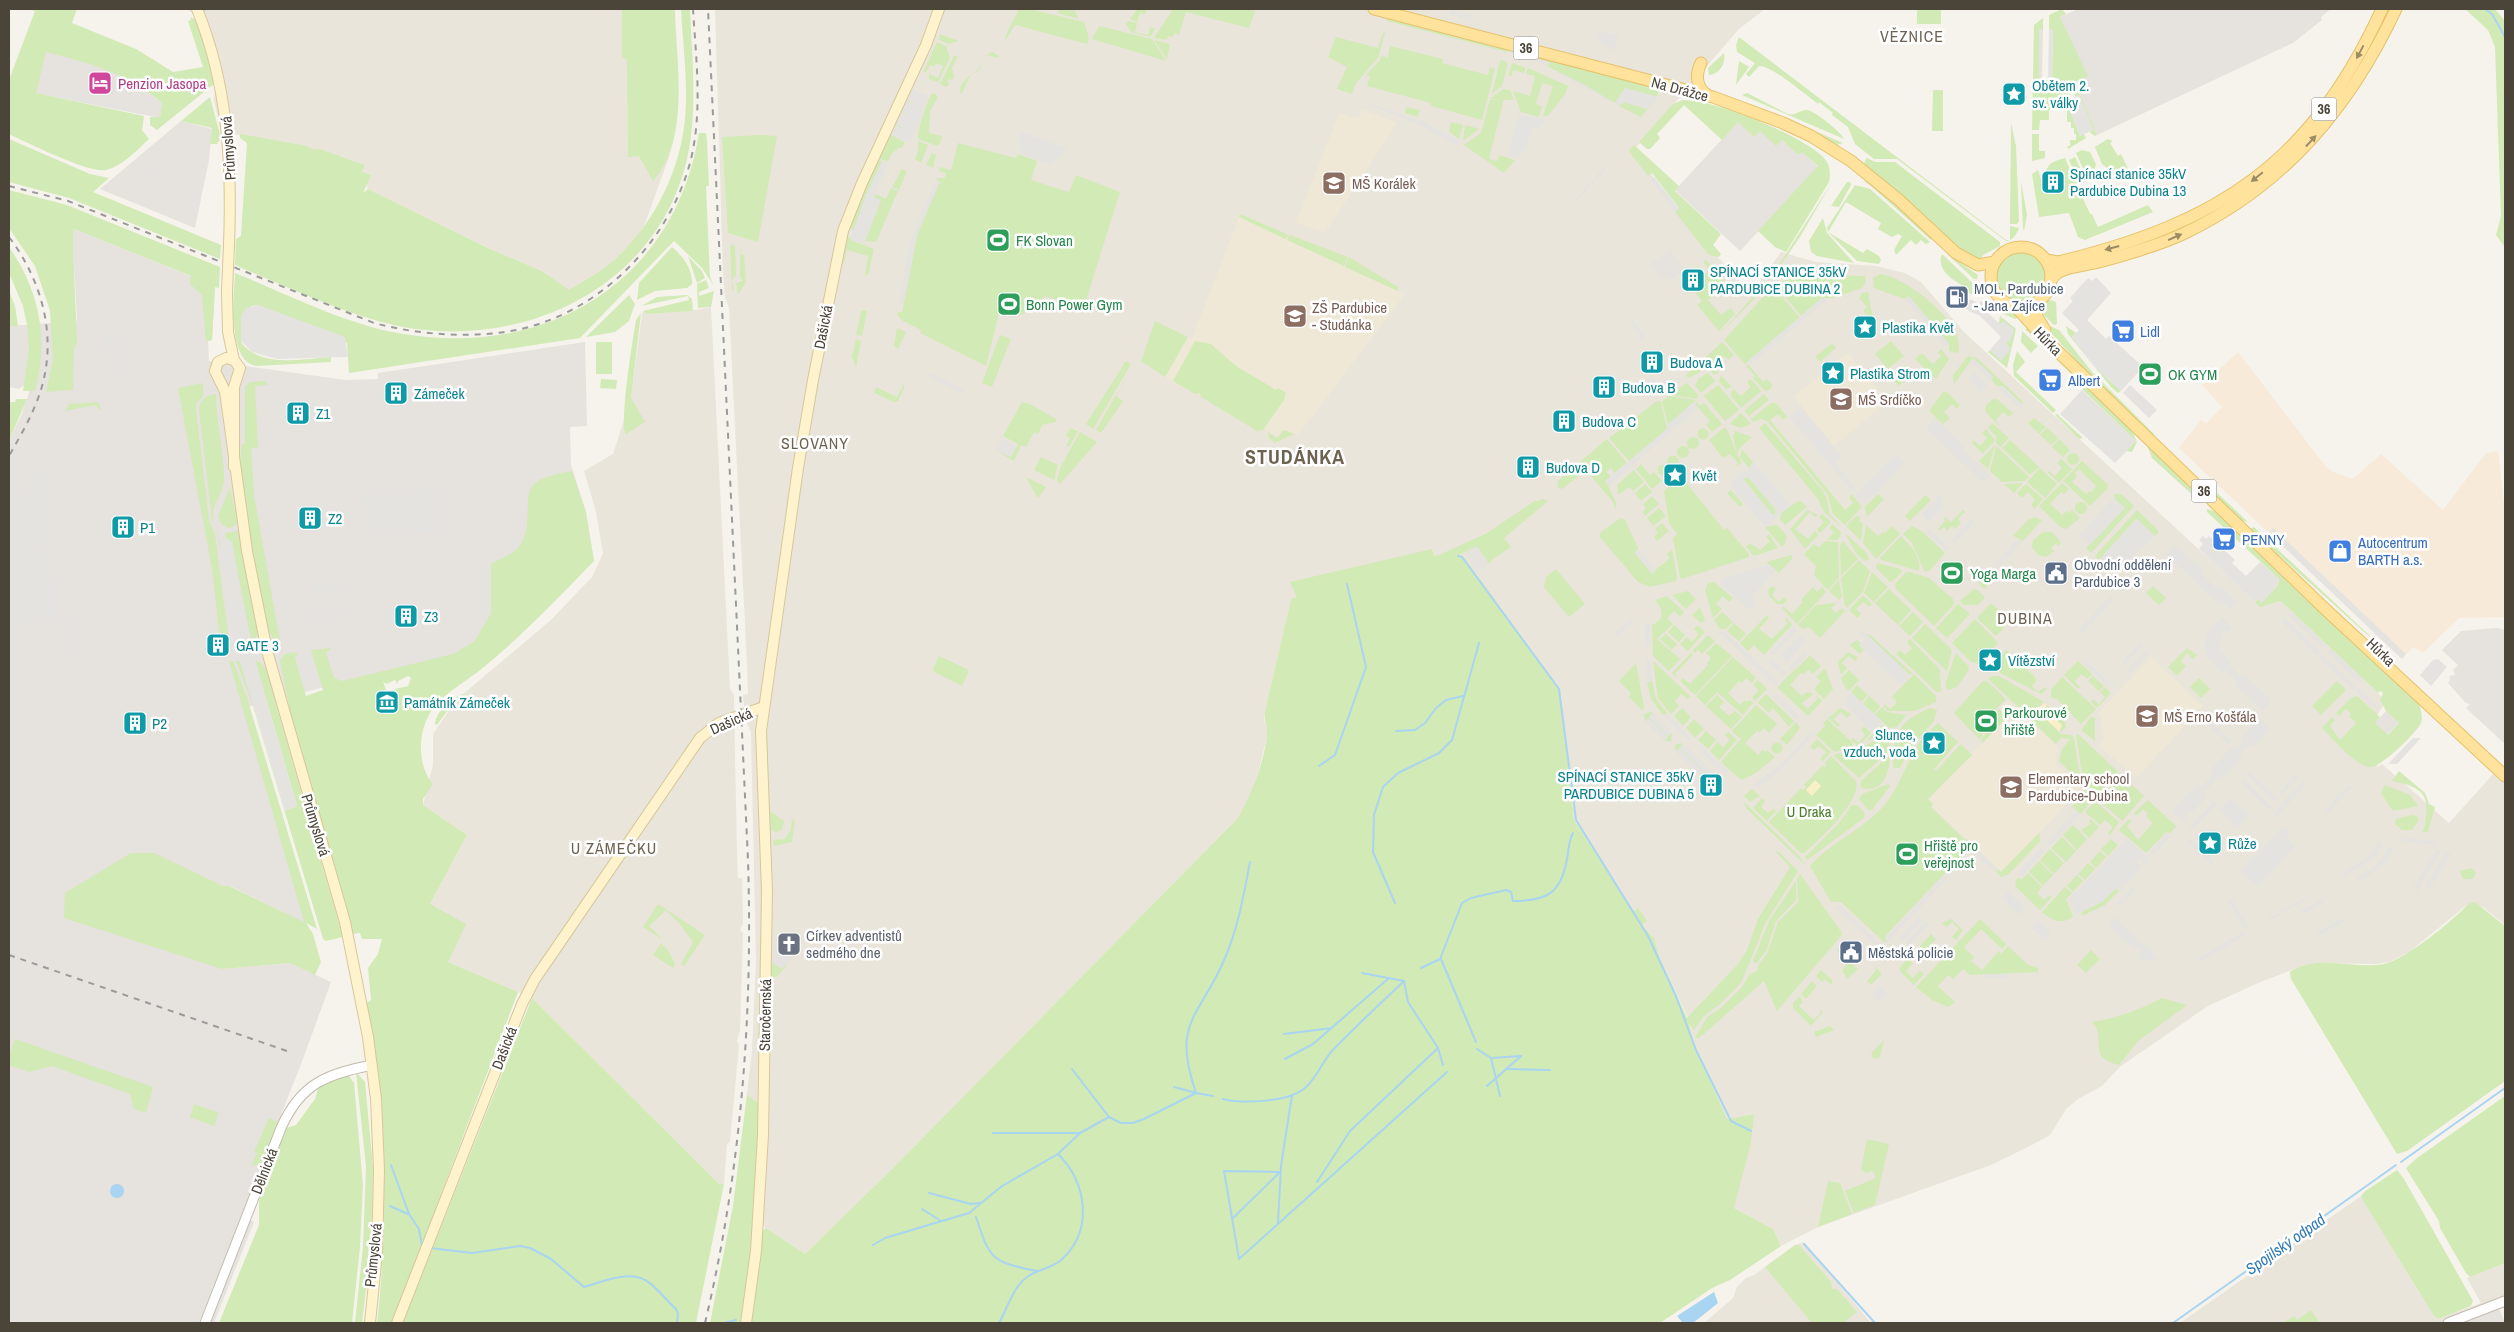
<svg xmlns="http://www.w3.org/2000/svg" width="2514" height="1332" font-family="'Archivo Narrow',sans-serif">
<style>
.residential{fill:#eae5da}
.commercial{fill:#f7ead8}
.industrial{fill:#e6e2dd}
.education{fill:#efe8d6}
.green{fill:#d2eab5;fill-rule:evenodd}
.sand{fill:#f9efc9}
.parking{fill:#e5e3e0;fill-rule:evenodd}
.water{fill:#a9d4f2}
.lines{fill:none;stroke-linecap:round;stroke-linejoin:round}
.stream{stroke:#a9d4f2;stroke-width:2}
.tertiary-casing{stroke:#c2bbae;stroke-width:11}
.secondary-casing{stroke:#d6c79b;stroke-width:12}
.primary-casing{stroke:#e6c16a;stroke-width:13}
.tertiary{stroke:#fff;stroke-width:9}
.secondary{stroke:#fff3cd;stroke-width:10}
.primary{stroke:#ffe39c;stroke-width:11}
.rail{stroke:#9a9a9a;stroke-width:2;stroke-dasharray:6 6;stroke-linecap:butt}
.secondary-bridge-casing{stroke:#d6c79b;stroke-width:12;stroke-linecap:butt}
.secondary-bridge{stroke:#fff3cd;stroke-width:10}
.oneway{fill:#9c8c66}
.labels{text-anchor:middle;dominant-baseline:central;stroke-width:5;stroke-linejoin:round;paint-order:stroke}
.shield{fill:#fff;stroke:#817c74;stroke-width:1}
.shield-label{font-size:14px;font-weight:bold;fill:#4b4439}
.hotel-label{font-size:15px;fill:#b23c85;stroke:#fff;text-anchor:start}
.culture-label{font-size:15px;fill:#0d838f;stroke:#fff;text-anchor:start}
.street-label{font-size:15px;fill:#4b4439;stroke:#fff}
.education-label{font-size:15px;fill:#785e54;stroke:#fff;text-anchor:start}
.leisure-label{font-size:15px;fill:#27864d;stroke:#fff;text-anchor:start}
.service-label{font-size:15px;fill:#4e5e75;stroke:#fff;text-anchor:start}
.shop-label{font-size:15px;fill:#366cbe;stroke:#fff;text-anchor:start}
.park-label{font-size:15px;fill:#4a7f2a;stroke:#fff}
.worship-label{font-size:15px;fill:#5b616d;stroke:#fff;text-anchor:start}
.neighbourhood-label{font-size:16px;letter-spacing:1px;fill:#6e6250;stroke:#fff}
.water-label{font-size:16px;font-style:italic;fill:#2e7ab2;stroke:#fff}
.district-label{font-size:20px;font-weight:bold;letter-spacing:1px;fill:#6e6250;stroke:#fff}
</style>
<rect width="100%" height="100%" fill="#f6f3ec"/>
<g class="residential">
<path d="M187,9H674V137L669,157L644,226L634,241L607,267L568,291L542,271L490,249L368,189L362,172L365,165L317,148L316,151L303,145L221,132L214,100L216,82L197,17Z"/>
<path d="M715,9H1765L1739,29L1633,151L1714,253L1751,294L1781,252L1816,262L1876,266L1905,273L1921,282L1964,332L2260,606L2281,601L2378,693L2381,697L2383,706L2375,718L2377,767L2382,764L2449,823L2495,772L2505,782V925L2483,907L2468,904L2409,952L2389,962L2376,964L2319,963L2302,966L2258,983L2208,1006L2121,1066L2102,1086L2078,1099L2066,1109L2050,1135L2030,1146L1991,1165L1818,1227L1781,1246L1773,1229L1734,1208L1754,1114L1727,1119L1694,1043L1688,1018L1659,956L1654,938L1642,925L1646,922L1638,908L1634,911L1574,820L1561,695L1301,596L1291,599L1265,711L1264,719L1268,732L1258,773L1251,795L1238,818L892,1169L805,1254L766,1228L753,1215L759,1104L747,1094L752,1051L756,961L751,732L745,719L743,695L748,694L747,664L729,308L725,297L723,272Z"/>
<path d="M711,307L730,689L734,695V704L737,852L738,878H742L743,923L740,930L743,933L740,1030L737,1041L739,1045L730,1142L727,1144L724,1184H719L532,998L448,962L430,904L467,835L423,805L433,765V734L456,700L550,621L592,577L600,560L603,553L596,512L584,471L613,454L631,398L642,314L643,311L647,314L690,311Z"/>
<path d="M2361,1196L2434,1316L2438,1319L2481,1303L2467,1278L2505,1263V1307L2463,1323H2180Z"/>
<path d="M1804,1242L1871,1323H1704L1733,1298L1737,1287L1746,1278L1754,1275L1795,1245Z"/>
</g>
<path class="commercial" d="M2238,352L2326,467L2333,472L2353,479L2381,454L2443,510L2486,453L2498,451L2505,513V617L2459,618L2423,653L2413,647L2402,659L2179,448L2201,420L2206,424L2222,407L2202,385Z"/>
<g class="industrial">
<path d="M2078,9H2331L2321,17L2322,20L2293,43L2097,135L2075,82L2087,76L2060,17Z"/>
<path d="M46,51L105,67L138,84L162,103L160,118L35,93Z"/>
<path d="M181,121L212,129L209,160L195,228L100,189Z"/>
<path d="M1738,122L1782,140L1798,155L1802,151L1818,167L1740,251L1675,190Z"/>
<path d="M74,229L215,286L212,340L208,341L209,361L346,380L378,379V373L585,342L587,426L570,427L571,465L586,512L594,561L440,700L421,662L243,708L305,923L230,886L65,893L222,969L290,963L331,982L303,1059L199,1323H9V441L21,416L31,387L23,386L19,389L9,387V326L77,321L73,244Z"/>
<path d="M1670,250L1682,265L1663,280L1650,265Z"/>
<path d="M1477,545L1489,564L1477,572L1465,553Z"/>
<path d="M2496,628L2505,630V744L2466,708L2470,704L2466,703L2448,683L2450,680L2449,676L2455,675L2453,670L2458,665L2442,650L2461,631Z"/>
<path d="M2386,711L2399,723L2387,735L2375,723Z"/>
<path d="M2499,1309L2505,1323H2463L2487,1314Z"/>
</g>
<g class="education">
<path d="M1362,110L1397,123L1325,233L1296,223L1339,113L1359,119Z"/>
<path d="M1239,217L1405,294L1298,435L1284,430L1278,438L1265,429L1257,431L1201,397L1200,393L1195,394L1165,377L1188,337L1192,339Z"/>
<path d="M1847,352L1888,401L1834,446L1794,397Z"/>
<path d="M2151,657L2203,706L2136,779L2099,745L2104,740L2101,718L2097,714Z"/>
<path d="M2008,700L2059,748L2056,764L2082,788L2001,872L1931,806L1928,799L2007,717L1999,709Z"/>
</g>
<g class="green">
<path d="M28,9H77L72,23L136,49L173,72L203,67L188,21L191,20L190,17L196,20L208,54L214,84L157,130L150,125V117H160L162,103C128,73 89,63 46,52L36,93L144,116L142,130L149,139C137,150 123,166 106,170C90,174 26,142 9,134V80L35,11Z"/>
<path d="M622,9H675C676,62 691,139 653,181L639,156L628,157L627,60L622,57Z"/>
<path d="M681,9H690C692,59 698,110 687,159C657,289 521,351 398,326C342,314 288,287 235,265L236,239L241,236L247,143L240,138V134L303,145L316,150L317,148L365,165L362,172L371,175L363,193L368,189L490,249L542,271L569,290C581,282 595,275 607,266C646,235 675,183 683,134C690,94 683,49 681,9Z"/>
<path d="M1019,9H1029L1084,22L1089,38L1087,44L1015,25L1006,40L1005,37Z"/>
<path d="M1059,9H1074L1079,19L1057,13Z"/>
<path d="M1137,9H1147L1145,14L1140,13L1137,22L1130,19Z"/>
<path d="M1173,9H1246L1255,11L1249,28L1186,12L1179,35L1175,33L1172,37L1168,36L1167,40L1154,38Z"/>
<rect x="1917" y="9" width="24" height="15"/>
<path d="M2062,9L2066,14L2060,17L2088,76L2075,82L2069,91L2070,99L2066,101L2080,136L2084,134L2086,138L2068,149L2067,146H2070V140H2076V134H2074V128H2071V122H2067V109L2049,110V120H2040L2039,130H2032L2034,25L2043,18V29H2040L2039,80H2052L2053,30L2049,29V15Z"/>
<path d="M2465,9H2495L2505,21V271L2504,246L2496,235L2501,216L2495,47L2488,30Z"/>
<path d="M1386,17L1507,48V52L1387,21Z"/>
<path d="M1128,21L1137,23L1135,32L1148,35L1150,27L1155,29L1150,37L1131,32L1126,24Z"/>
<path d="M1099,26L1152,39L1166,61L1092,39Z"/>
<path d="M1384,30L1385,33L1378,58L1356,83L1352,94L1337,89L1347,67L1328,57L1336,37L1378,48Z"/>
<path d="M940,34L959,41L949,44L939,40Z"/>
<path d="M1739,37L2006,240H2010V226L2019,228C2017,234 2012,241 2006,241L1897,159H1874L1855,144L1848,127L1832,115L1833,113L1819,102L1818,104C1806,95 1771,65 1759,66L1749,77L1746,74L1755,63L1737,52L1736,45Z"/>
<path d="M1154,40L1170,44L1167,59Z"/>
<path d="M937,42L946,46L950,58L938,82L929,79L930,71L931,75L938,78L943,66L937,63L934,66L930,65L926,73L923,72Z"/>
<path d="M1390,46L1443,59L1442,63L1488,75L1490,67L1495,69L1482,120L1431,106V103L1367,86L1370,76L1366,75L1380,60L1382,55L1388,58Z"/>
<path d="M1512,50L1660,89L1656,97L1625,88L1615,103L1547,66L1549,63L1514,51L1511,53Z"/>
<path d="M992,52L999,56L997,58L987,55L979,70L970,76L961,95C956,81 973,76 980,67C984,62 985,54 992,52Z"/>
<path d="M1724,53C1726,63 1720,74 1709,75L1708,68Z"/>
<path d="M954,56H958L952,68L954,77L953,80L949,79L947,82L950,84L945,87L940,84Z"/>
<path d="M1503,60L1508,64L1502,86L1492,94L1500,61Z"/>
<path d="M1739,61L1749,67L1736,85Z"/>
<path d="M1512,63L1526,68L1524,73L1513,70L1512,76L1508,75Z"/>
<path d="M1528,68L1568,86L1566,93L1548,116H1543L1553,86L1542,83L1536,104L1542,106L1539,117L1521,112L1513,91L1530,96L1535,76L1526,74Z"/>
<path d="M2077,87L2097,135L2095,136L2089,132L2093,130L2079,95L2075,97L2074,91Z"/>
<path d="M911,88L907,100L918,105L906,101L911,118L901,113L906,130L895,125L891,135L905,142L902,148L900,147L892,153L888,162L879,158Z"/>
<path d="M1503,89L1510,90L1514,100L1490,99Z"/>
<path d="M1933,90H1943V131H1932Z"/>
<path d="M934,93L938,97L930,111L929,133L942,136L940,144L937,146L918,139C917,130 927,103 931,94Z"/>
<path d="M1747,93L1788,114C1796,116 1799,110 1807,110C1814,110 1842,133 1844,139L1742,95Z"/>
<path d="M210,97L221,138L217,144H210L212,128L181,121Z"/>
<path d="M1658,97L1641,117L1619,106L1624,102L1647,109Z"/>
<path d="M1504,99L1489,159L1498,161L1499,155L1515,160L1504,173L1464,145L1481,133L1490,100Z"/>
<path d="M1740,99L1843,143L1837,145L1798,124Z"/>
<path d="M1683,100C1711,98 1803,136 1823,157C1830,164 1831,173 1829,182L1786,252L1775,247L1758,231L1818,166L1802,152L1798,155L1782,140L1776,146L1760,131L1754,137L1738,122L1722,140L1684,105L1657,134L1660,138L1650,149H1647L1639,142L1673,104Z"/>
<path d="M1406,107L1420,110L1418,117L1405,113Z"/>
<path d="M1451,122L1463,125L1459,139L1449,132Z"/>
<path d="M2011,123L2016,146L2019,221L2017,224H2010Z"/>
<path d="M1465,125L1479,129L1463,141Z"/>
<path d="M699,133H706L707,140L709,186H706L710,277L714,286L702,268L674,241L580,338L349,373L347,343L258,305L251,306L241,342C259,368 304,359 331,357V362L256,366C227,361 234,296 235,273C287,294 343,323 398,333C543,360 675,284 699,133Z"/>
<path d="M2032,134H2039V151H2045V158L2032,161Z"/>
<path d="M760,135L777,136L758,242L728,233L722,137Z"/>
<path d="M9,139L90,174L109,178L93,192L221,245L220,259L69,198L9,182Z"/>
<path d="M2108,139L2113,141L2110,143L2118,156L2121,154L2129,171L2118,176L2102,164L2095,147Z"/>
<path d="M918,141L928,145L921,163L915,159L918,152Z"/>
<path d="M958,143L1016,158L1018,154L1021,155L1037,161L1031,180L1069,192L1076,175L1120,192L1084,307L1044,296L1037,308L1027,304L1024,315L1000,309L986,366L920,333L921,330L903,321L897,315L898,312H902L917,235L939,182L936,178H945L946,173L939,171L940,167L951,170Z"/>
<path d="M1634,145L1679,186L1675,191L1721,234L1713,245L1721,254L1719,257L1709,255L1675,212L1679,208L1652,173L1648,176L1631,154L1629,150Z"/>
<path d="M2082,150L2090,152L2096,164L2094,171L2086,175L2076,153Z"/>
<path d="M932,153L936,155L933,168L926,165Z"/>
<path d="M2075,157L2086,181L2080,184L2069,160Z"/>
<path d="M1867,158L1875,162H1895L2000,242V246L1983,255L1979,263L1969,260L1908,201L1867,167L1864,163Z"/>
<path d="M2065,158L2090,214H2092L2098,227L2148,205L2153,212L2085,240L2078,237L2069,213L2039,217L2032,174L2038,170L2044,189L2059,187L2057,176L2046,178C2045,164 2053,161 2065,158Z"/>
<path d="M878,160L882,161L853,231L850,226Z"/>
<path d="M902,169L907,171L899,190L892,187Z"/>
<path d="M1862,181C1886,187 1913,220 1932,237L1931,240L1870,185Z"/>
<path d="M2021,181L2027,215L2024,231L2023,228Z"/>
<path d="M1832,182L1800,237L1776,272L1775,271Z"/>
<path d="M1847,182H1850L1851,185L1839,207L1831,206Z"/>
<path d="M1855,185L1870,189L1930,242L1926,244L1921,240L1916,245L1911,240L1896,255L1894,250L1902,236L1898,234L1892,237L1878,229L1881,223L1846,202L1828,232L1863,253L1867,249L1879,256L1881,260L1879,264L1857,261L1828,232L1827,228Z"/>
<path d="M891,188L898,191L876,242L865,241L881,200L874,198L876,194L886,199Z"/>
<path d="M9,190L67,205L220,267L219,288L215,287L212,340L206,341L202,295L190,284L191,276L74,229L73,244L77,343L74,348L73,390L46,392L53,360L50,311L35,266L9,228Z"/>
<path d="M1240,214L1289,235L1285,239L1239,217Z"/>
<path d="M1823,218L1827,233L1854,263L1817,256L1811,252L1809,241Z"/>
<path d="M1290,235L1348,257L1344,266L1287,240Z"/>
<path d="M847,237H851V240L874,249L868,275H865L868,256L847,250L844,263L840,265Z"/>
<path d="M733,244L735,246L736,275L732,280L734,291L732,289L730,246Z"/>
<path d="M740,246L741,255H744L746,282L738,295L736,283L743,281L740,276Z"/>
<path d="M9,247C40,291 49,340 35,391H23L29,349L27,325L23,306L9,273Z"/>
<path d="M672,247C683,256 693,270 692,284L687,288L655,291L637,300L639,283Z"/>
<path d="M1945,252L1978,275L1977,279H1974Z"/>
<circle cx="2021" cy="277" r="24"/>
<path d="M1942,254L1982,292C1966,299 1970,289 1960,284C1951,279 1936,268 1942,254Z"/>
<path d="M688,256L702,271L705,278L697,283Z"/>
<path d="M1349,257L1398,287V291L1345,267Z"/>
<path d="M1706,260L1728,286L1708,300L1721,315L1731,308L1735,314L1719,331L1697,305L1702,301L1691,287L1703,277L1697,267L1706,274L1710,271L1703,262Z"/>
<path d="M1802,274L1865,276L1866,281L1862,288L1833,298H1823L1801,316L1778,288L1785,279Z"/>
<path d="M1880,274C1906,277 1969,325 1958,353L1949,351V344L1908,296L1904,299L1874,288L1873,278Z"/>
<path d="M1770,277L1756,297L1721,333Z"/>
<path d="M706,280L709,288L699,292V296L714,291L711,307L698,308L697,284Z"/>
<path d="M1773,286L1800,318L1745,364L1724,340Z"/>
<path d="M9,291L15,306L18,326H9Z"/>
<path d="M1868,292L1874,324L1863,311L1867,307L1859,298L1862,293Z"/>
<path d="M629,295L635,304L629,321L615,332L586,337Z"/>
<path d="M687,295L692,299L693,311L647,314L643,311L689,300L688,296L641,306L657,297Z"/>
<path d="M2050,300L2056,302L2057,324L2054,325L2042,313L2043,301Z"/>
<path d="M2010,309L2021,315L2015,319L2001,313Z"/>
<path d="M863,310L867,311L862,336L856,335L861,312Z"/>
<path d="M641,313L631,398L645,422L626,434C619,424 633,338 636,320Z"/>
<path d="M2000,316L2016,329L2007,368L1988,352L1990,350L2001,360L2006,343L1999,323Z"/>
<path d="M1155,321L1188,337L1165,377L1141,361Z"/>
<path d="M2041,322L2059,330L2092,372L2155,435L2144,429L2097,383Z"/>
<path d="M2066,326L2076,333L2072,337L2095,367L2121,391L2118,393L2111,387L2068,334Z"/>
<path d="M897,328L906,332L898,349L894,346Z"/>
<path d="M2025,329H2030L2132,431L2137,442L2132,452L2126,451L2136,441L2083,390V385Z"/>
<path d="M2022,331L2038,346L2031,353L2021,342Z"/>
<path d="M1000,335L1011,339L992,387L982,383Z"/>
<path d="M856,339L861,341L856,368L852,357Z"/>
<path d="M1195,341L1211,344L1236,366L1276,390L1278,388L1286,393L1284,400L1263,430L1257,431L1201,397L1200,393L1195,394L1173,381Z"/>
<path d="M1891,341L1904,356L1888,369L1875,354Z"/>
<rect x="596" y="342" width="16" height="32"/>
<path d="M1722,342L1734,355L1728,360L1724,356L1713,365L1719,373L1714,375L1702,361Z"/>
<path d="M1832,343L1836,348L1820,362L1815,357Z"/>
<path d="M1941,349L1949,359L1936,379L1915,359L1922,353L1933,364L1941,356L1938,352Z"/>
<path d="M2017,351L2025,362L2016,372L2056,410L2053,413L2014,376L2013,365Z"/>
<path d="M1968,356L1977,358L2023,402L2022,404L2003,386H1997L1992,381V376L1973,358L1954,384L1953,375Z"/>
<path d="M1126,361L1131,364L1093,429L1086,424Z"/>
<path d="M1699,362L1702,366L1699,373L1689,378L1686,375Z"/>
<path d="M1748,364L1763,382L1767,379L1773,386L1766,392L1753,378L1755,376L1746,366Z"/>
<path d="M1133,365L1116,396L1123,401L1101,433L1096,430Z"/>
<path d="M1906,365L1913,375L1898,386L1891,377Z"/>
<path d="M1708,373L1715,381L1701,393L1695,386L1699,378Z"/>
<path d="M1721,375L1732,387L1726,389L1719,381Z"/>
<path d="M601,379L617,380L616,389L600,388Z"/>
<path d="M1751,379L1761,391L1741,408L1731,396V392L1734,389L1741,396L1751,387L1747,382Z"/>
<path d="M266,381L267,385L255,386L258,447L251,448L254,495L280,641L273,639L270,633H268C257,578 235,499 242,444H245V387L250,382Z"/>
<path d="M203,383V397L197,402L196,410L209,520L215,535L230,648H222L220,640L212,569L178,388Z"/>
<path d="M1687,383L1698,395L1697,399L1669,395Z"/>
<path d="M901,384L905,386L898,401L894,402L874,393L876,387L897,397L903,386Z"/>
<path d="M1718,385L1739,410L1725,421L1704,396Z"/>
<path d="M1943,392H1947L1960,405L1957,409L1952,404L1944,412L1950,418L1943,424L1929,411Z"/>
<path d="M216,394C216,422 224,451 224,479C224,493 212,503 213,516C213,528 222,538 220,549L218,534L212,519L199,409C200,400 208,394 216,394Z"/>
<path d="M1764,394L1769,400L1749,416L1744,411Z"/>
<path d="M1668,396L1696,400L1668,425L1662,402Z"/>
<path d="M16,399H27L9,441V402H15Z"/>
<path d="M1993,399H1997L2013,413L2009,417L2003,412L1996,420L2000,427L1985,411L1986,405Z"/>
<path d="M1657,401L1661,402L1667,429L1629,461L1609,438Z"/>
<path d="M98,402L102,411L95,405L65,411L69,404Z"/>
<path d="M1022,402L1030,404L1056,419V422L1042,425L1038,434L1034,432L1026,447L1021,445L1014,461L996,451L1011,457L1018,444L1003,436Z"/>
<path d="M1697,402L1700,406L1704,403L1722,424L1712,432L1706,425L1710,421L1695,404Z"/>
<path d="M1771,403H1776L1787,417L1783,420L1778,414L1770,420L1845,510L1853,503L1849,498L1852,494L1862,507L1845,525L1833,514L1828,495L1768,422L1762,419L1753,422L1751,419Z"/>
<path d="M1741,413L1751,424L1741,428L1730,424Z"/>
<path d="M2058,414L2059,416L2083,438L2079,439L2055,415Z"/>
<path d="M2034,418L2046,427L2039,434L2028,423Z"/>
<path d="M1765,423L1823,491L1827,500L1830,514L1842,527L1824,512L1818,499L1759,428Z"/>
<path d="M1992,423L2009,438L2000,447L1996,443V436L1988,428Z"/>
<path d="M1725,427C1733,437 1733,451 1742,462L1735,468L1738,463L1730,454L1723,458L1709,440Z"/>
<path d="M1070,428L1078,431L1069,447L1066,446L1070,438L1066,436Z"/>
<path d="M2047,428L2058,438L2051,445L2040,435Z"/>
<circle cx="1703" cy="434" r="5.5"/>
<path d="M1986,429L1995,440L1983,454L1972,443L1974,440L1980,446L1987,438L1982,433Z"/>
<path d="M1284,430L1294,434L1275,443L1269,438L1268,432L1277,438Z"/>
<path d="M1735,431L1752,437L1740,448L1737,454L1733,436Z"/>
<path d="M1080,432L1097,442L1060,484L1057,480L1061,466Z"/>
<circle cx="1693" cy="443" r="6"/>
<path d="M1607,439L1627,463L1615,473L1611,468L1606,472L1611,476L1606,481L1616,503V510L1613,502L1586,470L1562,489L1557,487L1558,481Z"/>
<path d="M2059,439L2070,450L2063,457L2052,447Z"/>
<path d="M2010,440L2039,467L2030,475L2002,448Z"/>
<path d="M2146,443L2202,494L2197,499L2152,458Z"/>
<path d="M1995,445L1988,469L1979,461Z"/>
<circle cx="1683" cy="452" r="6"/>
<path d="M1996,446L2029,477L2025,481L2002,482L1990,471Z"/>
<path d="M1742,449L1753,462L1749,468L1740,457Z"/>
<circle cx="2073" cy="459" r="6"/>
<circle cx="1673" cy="461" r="5.5"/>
<path d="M1041,457L1058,465L1054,480L1034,470Z"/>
<path d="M2061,459L2072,469L2059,483L2047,472L2049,471L2055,476L2062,468L2057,463Z"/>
<path d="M2082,461L2108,485L2107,489L2090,506L2063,481ZM2079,469L2096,486L2092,492L2090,491L2086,494L2072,482L2077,476L2075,473Z"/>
<path d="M1641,464L1650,475L1654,472L1662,481L1652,489L1636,469Z"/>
<circle cx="1663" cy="470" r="5.5"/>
<path d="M2040,468L2057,484L2045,498L2027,482Z"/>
<path d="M1634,470L1644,482L1633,491L1629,487L1618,495L1617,485Z"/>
<path d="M572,471L586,512L594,561C559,597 524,634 485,666C468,681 442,693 430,713C418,733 417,766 433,784L423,799V805L467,835L430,904L466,924L448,962L518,992L392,1323H377C390,1217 383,1109 367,1003L371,1000L368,968L378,954L382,939H362L360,933L353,934L294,733L280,661L285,654L293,652L298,654L295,657L306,696L323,690L311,650L332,648L326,653L334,678L342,681L453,654L475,641L491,613V564C500,559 512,555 518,548C535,529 521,493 535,483C546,475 560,474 572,471ZM408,676L411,678L408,686L395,689L398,694L396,695L393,690L387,693L383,681L386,684L395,680L397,684L398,681Z"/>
<path d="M1681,476L1724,530L1727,528L1749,554V557L1682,579L1680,577L1673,538L1677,534L1669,523L1664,491Z"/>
<path d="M1026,477L1046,487L1039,497H1037Z"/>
<path d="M1748,477L1776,510L1775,514H1772L1743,479Z"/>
<path d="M2023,483L2014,493L2004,484Z"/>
<path d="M2062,483L2069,489L2064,494L2061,492L2050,504L2062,515L2067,511L2069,513L2072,510L2080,518L2066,529L2060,527L2039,506Z"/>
<path d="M1645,484L1652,492L1641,501L1635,493Z"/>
<path d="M2026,484L2043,499L2034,509L2031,505L2035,500L2028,492L2022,498L2017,493Z"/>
<path d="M230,487L237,522L234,527L228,528L221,524L218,516Z"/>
<path d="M1731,490L1743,504L1740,507L1727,493Z"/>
<path d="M2214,490L2248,522C2235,521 2219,501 2211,491Z"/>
<path d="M1878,494L1884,499L1867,517L1865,507Z"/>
<path d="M2114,494H2121L2134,506L2091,553L2086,548L2124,508L2115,499Z"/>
<path d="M1925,495L1931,500L1910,521L1905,516Z"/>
<path d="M1652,496L1659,504L1645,516L1642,512L1646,508L1643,504Z"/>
<path d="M1542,499L1548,501L1504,538L1511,547L1493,559L1489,564L1477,546L1459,555L1463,556L1560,689L1574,820L1634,911L1638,908L1647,921L1642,925L1654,938L1659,956L1687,1018L1738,964L1747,950L1758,919L1790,867L1775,851L1779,852L1798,871L1766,922L1741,983L1720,1004L1704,1016L1694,1030L1689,1024L1694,1043L1727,1119L1754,1114L1751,1143L1734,1208L1773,1229L1781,1246L1730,1280L1712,1288L1660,1323H751L762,1231L766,1228L805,1254L892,1169L1238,818C1252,793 1264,763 1267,734C1268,726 1263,720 1265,711L1291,599L1297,597L1290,582L1432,549L1434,556L1439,555L1487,533L1536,500L1537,502Z"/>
<path d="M1798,501L1802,502L1807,507L1785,525L1780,519L1781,513Z"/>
<circle cx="2081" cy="508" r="6"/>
<path d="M1659,508L1666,516L1653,526L1647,518Z"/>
<path d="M2207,509L2223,514L2419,704C2421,710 2423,717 2421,723C2416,733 2380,769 2369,767C2356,766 2332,738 2322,728L2332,717L2335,720L2330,726L2340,740L2356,723L2349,716L2351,714L2346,709L2339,716L2336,713L2351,698L2357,696L2380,717L2375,723L2388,735L2399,723L2386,711L2380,700L2383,693L2380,691L2378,693L2281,601L2260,607L2255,602L2258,599L2262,602L2278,585L2279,579L2207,512Z"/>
<path d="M1807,510L1818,515L1815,517L1810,512L1795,529L1808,539L1815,531L1818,535L1805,549L1790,529Z"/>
<path d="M1963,510L1967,514L1964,512L1958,519L1961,523L1955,529L1952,526L1947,531L1944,527L1940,531L1938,529L1945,521L1944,516L1951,522Z"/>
<path d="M2137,510L2158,530V533L2155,536L2136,519L2099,560L2095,556Z"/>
<path d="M1822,514L1831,522L1820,533L1817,530L1824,522L1819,517Z"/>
<path d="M1856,516L1861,517L1859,520L1863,524L1861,541L1846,526Z"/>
<path d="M2035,517L2042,520L2023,541L2013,536L2028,520Z"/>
<path d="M1621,518L1625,520L1638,548L1635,553L1652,573L1670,558L1667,554L1672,549L1677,577L1676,581L1650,587L1638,582L1599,536L1602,531Z"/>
<path d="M1662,523L1669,531L1657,541L1654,537L1658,533L1655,529Z"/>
<path d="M1832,524L1841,532L1840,537L1837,540H1827L1834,532L1829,528Z"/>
<path d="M1777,525L1787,536L1785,544L1782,547L1765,527Z"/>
<path d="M1866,525L1878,536L1883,532L1885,533L1892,526L1900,534L1876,559L1863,543Z"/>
<path d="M1912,526L1923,532L1945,553L1930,570L1925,572L1912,543L1903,534Z"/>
<path d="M2254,527L2403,667L2250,529Z"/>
<path d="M238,531L258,635L251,643L232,542L225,537V533Z"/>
<path d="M2043,532H2052L2061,542L2059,546L2056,543L2051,548L2054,551L2046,557L2038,555L2032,547L2033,540Z"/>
<path d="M1845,533L1867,553L1869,560L1864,561L1856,553Z"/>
<path d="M1769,534L1778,548L1754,556L1746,547L1750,543L1760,550L1770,541L1766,537Z"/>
<path d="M1901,536C1910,545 1922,558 1919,571L1879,559Z"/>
<path d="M1825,541L1838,542L1839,578L1828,590L1814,575L1816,566L1804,554L1814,544L1819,548Z"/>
<path d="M1843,541L1858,559L1841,576L1840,545Z"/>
<path d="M1792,555V559L1779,573L1766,562Z"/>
<path d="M1859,560L1870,571L1863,592L1847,608L1845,606L1841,578Z"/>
<path d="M1877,563L1901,569L1902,572L1893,581L1890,582L1876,568Z"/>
<path d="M1556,569L1585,604L1569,617L1544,587L1546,577Z"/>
<path d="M1989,571L1995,577L1984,589L1978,583Z"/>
<path d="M1872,572L1888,587L1874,602L1864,593Z"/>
<path d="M1910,572L1929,578L1953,599L1954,604L1934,626L1896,589L1895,584L1905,573Z"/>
<path d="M1839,580L1842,597L1839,600L1829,591Z"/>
<path d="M1714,582L1733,598L1729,602L1723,596L1716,604L1722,609L1713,618L1705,590L1708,583Z"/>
<path d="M1772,586L1776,589L1772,595L1779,602L1784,597L1787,600L1783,604H1777L1769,596L1768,590Z"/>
<path d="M2153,586L2166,598L2159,605L2146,593Z"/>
<path d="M1813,587L1817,592L1822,587L1826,592L1797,624L1782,608L1784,607L1792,614L1803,602L1801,600Z"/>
<path d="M1889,589L1911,610L1898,625L1875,603Z"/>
<path d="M1974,589L1978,590L1985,598L1978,605H1963L1960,601Z"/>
<path d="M1688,591L1696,599L1686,609L1672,595Z"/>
<path d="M1863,595L1872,604L1869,607L1863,602L1856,609L1861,614L1857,618L1849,610Z"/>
<path d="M1667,596L1684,612L1680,617L1674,611L1667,618L1673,624L1657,639L1680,659L1669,671L1653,656L1652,625C1666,620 1663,609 1655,600Z"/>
<path d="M1836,603L1831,608L1836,613L1842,608L1845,611L1820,638L1809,627L1803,629L1798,625L1816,605Z"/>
<path d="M1991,603L2010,621L1996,636L1977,618Z"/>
<path d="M1958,604L1970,614L1947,638L1936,628Z"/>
<path d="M1700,607L1705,620L1701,623L1692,615Z"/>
<path d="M1722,612L1733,622L1726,629H1720L1714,620Z"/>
<path d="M1913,612L1923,622L1910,636L1899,626Z"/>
<path d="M1767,615L1769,618L1759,629L1772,639L1788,623L1785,620L1787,618L1792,625L1764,655L1754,645L1748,651L1740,643Z"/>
<path d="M1975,619L1998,643L1978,664L1971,662L1952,643Z"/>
<path d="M1734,623L1746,634L1739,641L1727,631Z"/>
<path d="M1925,624L1952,650L1947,671L1912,638Z"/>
<path d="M1674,625L1685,635L1679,642L1668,632Z"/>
<path d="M1698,625L1705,632L1688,651L1680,644L1687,637L1692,642L1699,634L1694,629Z"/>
<path d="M1666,634L1677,644L1672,650L1660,639Z"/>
<path d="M1869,634L1912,673L1910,675L1868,636Z"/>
<path d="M1708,635L1715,641L1702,654L1698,650L1695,653L1693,650Z"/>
<path d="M1910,639L1940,670L1941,692H1937L1896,654L1900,650L1905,655L1912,648L1907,643Z"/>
<path d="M1857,640L1861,643L1859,645L1864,650L1860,654L1850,645Z"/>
<path d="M1716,643L1732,656L1695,695L1680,681L1683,678L1690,684L1708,665L1707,663L1711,658L1706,653Z"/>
<path d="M2187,648L2197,655L2193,659L2187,653L2181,661L2186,666L2177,676L2168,667Z"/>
<path d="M2006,650L2035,677L2036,681L2032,686L2038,692L2045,687L2047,689L2041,694L2000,673L1996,664Z"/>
<path d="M1848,652L1858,657L1855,661L1848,656L1842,663L1847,668L1841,675L1838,662Z"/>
<path d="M1691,653L1693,655L1675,674L1679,680L1672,673Z"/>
<path d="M1956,653L1968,666L1969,670L1957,687L1949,690L1946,688C1945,680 1953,662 1956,653Z"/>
<path d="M1810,655L1821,666L1813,674L1808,670L1804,674L1801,673L1790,685L1802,696L1807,692L1814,694L1802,703L1808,709L1817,699L1816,695L1822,701L1808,716L1778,688C1784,677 1801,666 1810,655Z"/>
<path d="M939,656L969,670L962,686L934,672L933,669Z"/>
<path d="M1733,657L1756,678L1752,683L1746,678L1742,683L1739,681L1728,693L1740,705L1745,700L1747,702L1750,700L1753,703L1743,715L1717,692L1705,705L1696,696Z"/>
<path d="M255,660L261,663L266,669L343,937L326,941L323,939L252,703L236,661H240L285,811L297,806Z"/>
<path d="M229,661H233L247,698L317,929L306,923L313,934L321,962L315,975L290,963L222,969L64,918L65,893L131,853H154L223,886H229L304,922Z"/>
<path d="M1653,661L1690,696L1688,699L1681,694L1675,701L1679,706L1671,714L1658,698Z"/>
<path d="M2078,661L2092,674L2087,679L2081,674L2075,681L2080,687L2078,689L2064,675Z"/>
<path d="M1636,663L1644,708L1642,710L1629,697L1631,693L1619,681Z"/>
<path d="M1825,668L1833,689L1824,699L1814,689L1821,681L1816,677Z"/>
<path d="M1849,670L1859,680L1849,691L1844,686L1841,678Z"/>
<path d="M1914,674L1936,696V702L1915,711H1888L1883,706L1885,704L1890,709L1897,702L1892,697Z"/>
<path d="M1993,676H1999L2044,702L2028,716L1988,679Z"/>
<path d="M2093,676L2104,686L2099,691L2088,681Z"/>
<path d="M2062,677L2096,709L2081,724L2056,698L2054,699L2051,697V690Z"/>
<path d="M2199,678L2210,689L2201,698L2190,687Z"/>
<path d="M1652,680L1656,699L1668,714L1663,715L1651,699L1647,683Z"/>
<path d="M1758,680L1767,689L1755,701L1752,697L1759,690L1753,685Z"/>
<path d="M1983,681H1987L2006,699L1997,708L1980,740L1954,713Z"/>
<path d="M2337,681L2346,690L2321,715L2312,706Z"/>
<path d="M1857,685L1868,695L1861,702L1851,692Z"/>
<path d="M2105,687L2111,693L2097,708L2091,702L2093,699L2099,704L2105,697L2100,692Z"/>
<path d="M464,694L468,696L456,699L437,725L435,724C436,712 452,696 464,694Z"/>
<path d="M1766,694L1794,721L1789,727L1773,708L1769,713L1758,703Z"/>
<path d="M1717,695L1724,702L1719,707L1729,716L1735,711L1742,717L1731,729L1706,706Z"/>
<path d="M1869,696L1880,706L1874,714L1863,704Z"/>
<path d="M1756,705L1777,724L1769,733L1764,728L1759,733L1757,731L1745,743L1758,755L1762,750L1765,752L1767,750L1775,757L1756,773L1741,780L1721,762L1741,739L1732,731Z"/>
<path d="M2047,705L2065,722L2066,727L2062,731L2060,730L2062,727L2044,708Z"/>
<path d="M1882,707L1887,712L1906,715L1897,727L1889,728L1875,715Z"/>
<path d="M1682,708L1691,717L1683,726L1674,716Z"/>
<path d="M1840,708L1851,714L1847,718L1841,712L1834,719L1840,725L1838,727L1828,718Z"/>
<path d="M1930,708L1937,710L1934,721L1911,747L1900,768H1894C1892,762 1893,755 1894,749C1897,724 1910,717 1930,708Z"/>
<path d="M1999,709L2007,717L1983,743L1981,741Z"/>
<path d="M2037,711L2061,734L2071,735L2074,738L2081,783L2059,761L2062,749L2070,739L2061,738L2056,744L2029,718Z"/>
<path d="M1651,712L1653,713L1649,717L1668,736L1672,733L1671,741H1665L1667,738L1648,719L1645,722L1644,714Z"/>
<path d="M2091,717L2095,718V741L2081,730Z"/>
<path d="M1694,719L1704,729L1695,738L1686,728Z"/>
<path d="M1827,719L1853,743L1852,748L1835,752L1816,735L1825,726L1823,723Z"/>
<path d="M1796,722L1800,728L1787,745L1780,739Z"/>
<path d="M1938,723L1958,742L1934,769L1936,771L1961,744L1972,755L1928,799L1933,804L1931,807L1965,840L1967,839L1973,844L1887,934L1885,939L1888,942H1884L1841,902H1831L1810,866C1830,843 1860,831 1881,809C1898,791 1905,766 1917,746C1922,737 1931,730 1938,723Z"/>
<path d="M1882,725L1889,732L1866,741Z"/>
<path d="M1864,726L1871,733L1858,746L1851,740L1853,738L1859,743L1865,735L1861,730Z"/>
<path d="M1706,731L1716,740L1708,749L1698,740Z"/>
<path d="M1728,732L1737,740L1719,760L1710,751L1718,742L1723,747L1730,740L1725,735Z"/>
<path d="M2078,734L2118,772L2097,796L2084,786L2076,735Z"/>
<path d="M1889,735L1892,736L1889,751L1859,778L1833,755L1859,748Z"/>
<path d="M1817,739L1831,752L1823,761L1820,759L1826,752L1819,746L1814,750L1810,747Z"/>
<circle cx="1777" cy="748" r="5.5"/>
<path d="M1680,743L1683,744L1680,748L1711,777L1703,785L1702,784L1708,776L1679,748L1676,752L1675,745Z"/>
<path d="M1890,755C1890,771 1883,794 1862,788L1860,784L1862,780Z"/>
<path d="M1831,756L1856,781C1861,803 1820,838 1805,853H1801L1769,822L1801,788L1804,790L1806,787L1804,785L1822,766L1825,767L1827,765L1825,763Z"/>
<path d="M2399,771L2425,793L2429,804L2435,807L2428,832H2422C2425,827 2426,822 2426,817C2430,789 2414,786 2392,781Z"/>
<path d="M2121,775L2144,796L2122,821L2098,799Z"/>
<path d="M1888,784L1890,786L1872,810H1868L1859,799L1862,794Z"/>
<path d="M2385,785L2410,795L2418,806L2393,811L2381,793Z"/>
<path d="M1752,789L1760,796L1750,802L1744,796Z"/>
<path d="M2084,789L2094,799L2080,814L2073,807L2067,812L2080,798Z"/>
<path d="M1762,798L1765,801L1761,807L1768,813L1773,809L1776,811L1767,821L1753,808Z"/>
<path d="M2148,800L2176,826L2171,833L2166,832L2146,853L2119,830L2129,819L2132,821L2127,826L2138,840L2153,823L2146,816L2148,814L2143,809L2136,816L2134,813Z"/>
<path d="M1743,801L1800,857L1805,865L1746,808Z"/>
<path d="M2095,801L2119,822L2110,835L2108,833L2113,827L2105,820L2100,825L2085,812Z"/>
<path d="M1852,805H1857L1865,813L1864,818L1807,860L1805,857L1839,823Z"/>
<path d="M770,811L784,821L782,830L776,832L771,830Z"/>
<path d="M2412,815L2417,816L2419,820L2412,830H2402L2395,824L2396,819Z"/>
<path d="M792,818L795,822L792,842L774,846L773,840L785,839L791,829Z"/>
<path d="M2091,819L2099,827L2089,838L2081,830L2091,824L2089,822Z"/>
<path d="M2073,825L2087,839L2077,850L2063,835Z"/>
<path d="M2039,833L2040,841L2009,874L2001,877L1996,871L1998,869L2001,872Z"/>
<path d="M2062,837L2076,851L2066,862L2051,848Z"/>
<path d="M2111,839L2118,845L2108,856L2101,849Z"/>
<path d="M2050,849L2064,863L2054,874L2040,860Z"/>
<path d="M2100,851L2106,857L2096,868L2090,862Z"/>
<path d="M2039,861L2053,875L2043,886L2029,872Z"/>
<path d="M2088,863L2095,869L2085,880L2078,874Z"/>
<path d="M2472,868L2476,873L2473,879H2463L2460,871Z"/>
<path d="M2028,873L2042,887L2037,893L2044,900L2049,895L2052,897L2040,910L2015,886L2017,878L2022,879Z"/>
<path d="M1800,874L1842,933L1841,936L1777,1011L1764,981L1698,1039L1695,1037L1708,1016L1721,1008L1741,988L1750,974L1757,971L1758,966L1768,952L1778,922L1798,902L1797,879Z"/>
<path d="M2077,875L2083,881L2073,892L2067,886Z"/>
<path d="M1796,881V900L1776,921L1767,949L1757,963H1754L1753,960L1770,919Z"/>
<path d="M2065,887L2072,893L2066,899L2073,916C2063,926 2051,920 2042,912Z"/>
<path d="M2116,888L2119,891L2105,905L2084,915L2081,914L2083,911L2102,902Z"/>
<path d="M2475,902L2505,926V1081L2407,1151L2397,1154L2291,979L2290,972C2317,953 2354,970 2384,964C2406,959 2453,921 2468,904Z"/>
<path d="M658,904L705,935L684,966L681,964L693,942L679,923L666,910L649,926L663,940L643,927Z"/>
<path d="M1951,919L1963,930L1956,940L1952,937L1959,929L1952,922L1947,927L1942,923Z"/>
<path d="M1980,919L2006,944L2002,949L1981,929L1964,947L1974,957L1971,961L1982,970L1999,951L2001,954L2008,946L2028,965L2038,968V976L2037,972L1970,975L1963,969L1953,979L1948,975L1938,986L1955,1002L1948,1007L1932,1000L1916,987Z"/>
<path d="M1931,934L1936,939L1924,952L1919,947Z"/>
<path d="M1846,940L1855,948L1850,946L1841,955L1837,950Z"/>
<path d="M661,943L668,950L675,964L673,968L653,955Z"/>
<path d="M2091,950L2100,959L2086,973L2077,965Z"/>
<path d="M1908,959L1913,963L1906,971L1913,978L1920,970L1924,974L1914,985L1900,971V967Z"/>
<path d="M1849,961L1858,969L1847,979L1842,970Z"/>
<path d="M772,962L782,968L788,964L777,977H772Z"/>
<path d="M1874,966L1882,974L1871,985L1867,981L1876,970Z"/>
<path d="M1821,970L1833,981L1831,985L1825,979L1822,982L1816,976Z"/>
<path d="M1812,981L1817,986L1806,999L1801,994Z"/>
<path d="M1800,996L1803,1002L1799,1006L1814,1020L1821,1012L1819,1009L1823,1012L1811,1026L1793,1008V1003Z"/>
<path d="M532,998L719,1184H724L696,1323H403Z"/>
<path d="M2162,998L2187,1005L2138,1041L2119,1065C2085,1057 2108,1038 2092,1022C2117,1018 2140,1010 2162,998Z"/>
<path d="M1830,1026L1834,1030L1816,1037L1814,1032Z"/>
<path d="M15,1039L153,1087L146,1113L134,1109L130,1094L52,1066L29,1072L9,1065V1056Z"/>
<path d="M1884,1040L1880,1057L1874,1059L1871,1053Z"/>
<path d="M356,1072L365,1082L373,1168L372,1207L371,1249L362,1323H355L363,1246L366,1167Z"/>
<path d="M347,1073L354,1083L363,1185L360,1247L352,1323H219L259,1225V1201L286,1128L296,1125L315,1099L319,1086Z"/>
<path d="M747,1094L759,1104C757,1177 754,1251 740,1323H710L733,1206Z"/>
<path d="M2505,1096V1263L2470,1277L2466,1273L2440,1228L2439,1221L2406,1168L2417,1158Z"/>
<path d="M194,1104L219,1113L214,1126L190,1117Z"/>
<path d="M269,1118L278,1122L262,1162L251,1167L257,1153L254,1152Z"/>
<path d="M1867,1139L1889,1144L1875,1205L1854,1213L1845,1191L1876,1178L1873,1171L1866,1173L1861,1169Z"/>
<path d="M2397,1170L2404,1179L2473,1301L2471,1306L2438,1319L2434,1316L2364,1202L2361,1196L2364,1192Z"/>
<path d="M1828,1181L1840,1183L1852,1214L1818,1227Z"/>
<path d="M1795,1245H1799L1831,1282L1832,1289H1837L1857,1312L1843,1323H1812L1765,1267Z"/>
<path d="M2311,1310L2320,1323H2283L2294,1316L2297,1320Z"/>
</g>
<g class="sand">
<path d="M2045,703L2047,705L2044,709L2062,725L2059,731L2037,711Z"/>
<path d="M1815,780L1821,786L1812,796L1806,790Z"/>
</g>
<g class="parking">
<path d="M1450,10L1471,15L1470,20L1449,14Z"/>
<path d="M2039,29H2043L2042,80H2039Z"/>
<path d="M2049,29H2053L2052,80H2048Z"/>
<path d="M1600,30L1618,35L1614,50L1607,48L1608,45L1597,42Z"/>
<path d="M1522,54L1549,62L1548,66L1520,57Z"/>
<path d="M1547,66L1585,85L1611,101L1610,102Z"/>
<path d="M1625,88L1658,97L1647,109L1624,102L1619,106L1615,103Z"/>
<path d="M912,89L928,96L921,111L924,113L910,143L891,135L895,125L906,130L896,124L901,113L912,118L901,112L906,101L918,105L907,100Z"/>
<path d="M59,93L141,110L140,114L58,97Z"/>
<path d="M2079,95L2093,130L2080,136L2066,101Z"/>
<path d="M1370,103L1419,121L1421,120L1459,141L1458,147L1418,124L1369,105Z"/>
<path d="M1519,115L1546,120L1539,129L1535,127L1532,129L1527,145L1518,158L1508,155Z"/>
<path d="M1019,131L1060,146L1067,149L1051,165L1021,154Z"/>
<path d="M882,161L888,164L873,197L881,200L864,244L850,240L866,195Z"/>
<path d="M171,166L172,171L147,172V167Z"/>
<path d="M1605,167L1606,169L1571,206L1570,205Z"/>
<path d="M1655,178L1679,209L1675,212L1650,179Z"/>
<path d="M936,181L940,182L917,235L904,303L899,302L911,239Z"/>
<path d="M197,192L201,193L197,213L193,212Z"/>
<path d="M1681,266L1685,270L1670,281L1667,277Z"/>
<path d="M2096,277L2111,293L2087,320L2106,339L2109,336L2143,367L2121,391L2095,367L2072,337L2079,330L2062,313L2073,301L2070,298L2085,281L2089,278L2092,281Z"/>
<path d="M1909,296L1949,344L1946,347L1905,299Z"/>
<path d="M1823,297L1826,301L1750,365L1748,361Z"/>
<path d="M1971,299L1978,304L1981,301L1990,309L1989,314L2000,324L2004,321L2014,330L2010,341L2006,343L2011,349L2001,361L1990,350L2001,337L1980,316L1969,311L1964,306Z"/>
<path d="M258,305L345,337L348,357L277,359L252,352L241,341V316L246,308Z"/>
<path d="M1633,320L1646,337L1641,341L1638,337L1640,335L1630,323Z"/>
<path d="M118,333L119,337L123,336L127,364L123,365L125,378L111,381L103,336Z"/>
<path d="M1973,358L1993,376L1992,381L1970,361Z"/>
<path d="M1974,372L1987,385L1981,392L1968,379Z"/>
<path d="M929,373L964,390L962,394L927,376Z"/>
<path d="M1652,376L1658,383L1645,393L1640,387Z"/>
<path d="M2130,385L2157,410L2149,418L2123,393Z"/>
<path d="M2002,386L2022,404V410L1997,387Z"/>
<path d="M2082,390L2136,441L2115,463L2060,414Z"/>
<path d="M1694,402L1698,408L1608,486L1605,481L1667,429V425Z"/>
<path d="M1800,407L1842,457L1835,463L1856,489L1853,492L1790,417Z"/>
<path d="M1935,419L1965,447L1963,450L1990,475L1984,483L1926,428Z"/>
<path d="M1002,439L1016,446L1011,457L996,450Z"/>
<path d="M1897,454L1905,462L1864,505L1855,495Z"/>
<path d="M1754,463L1791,505L1765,527L1729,484ZM1748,477L1776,510L1775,514H1772L1743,480Z"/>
<path d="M34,470H47L51,539L46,540L48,559H53L57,622L14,625L9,634V514Z"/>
<path d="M445,488L447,531L362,535L361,491Z"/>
<path d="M1939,495L1942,500L1940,502L1944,506L1929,523L1922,514Z"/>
<path d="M2114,498L2125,508L2090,545L2079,535Z"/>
<path d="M1971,519L1975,522L1955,543L1952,540Z"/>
<path d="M2137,519L2154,535L2116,576L2099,560Z"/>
<path d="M2273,528L2406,654L2402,659L2269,533Z"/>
<path d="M1930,529L1949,548L1946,551L1926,533Z"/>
<path d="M2203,536L2206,539L2209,536L2235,560L2232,563L2246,576L2260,562L2279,579L2278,585L2262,603L2258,599L2255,602L2199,549L2203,544L2199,540Z"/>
<path d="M220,537L231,541L255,660L297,806L285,811L240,661L233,651Z"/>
<path d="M2017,540L2023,541L1999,566L1996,563Z"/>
<path d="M2175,545L2204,572L2202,574L2217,589L2220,586L2237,602L2230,609L2223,602L2220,605L2166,554Z"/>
<path d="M1639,549L1656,570L1652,574L1635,553Z"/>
<path d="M1769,564L1776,570L1753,595L1754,606L1750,610L1719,582L1725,578Z"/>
<path d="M346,581V592L313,594L312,583Z"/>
<path d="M2111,596L2114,599L2082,633L2079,630Z"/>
<path d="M344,609V620L297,623L296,611Z"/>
<path d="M2291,611L2326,645L2323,648L2288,615Z"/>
<path d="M2222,617L2232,627L2227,633L2224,630L2221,633L2224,636L2220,643L2221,651L2230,662L2228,665L2241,677L2244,674L2272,701L2262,711L2250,699L2252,695L2248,697L2236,686L2239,683L2225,670L2222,673L2213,664L2216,661L2212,663L2206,656L2205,642L2207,634Z"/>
<path d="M2285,618L2320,652L2317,656L2281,621Z"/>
<path d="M81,619L83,653H69L67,620Z"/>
<path d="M1629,620L1635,621L1617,637L1615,632Z"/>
<path d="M1645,624L1650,626L1651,645L1646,648Z"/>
<path d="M1793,627L1797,631L1773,656L1769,653Z"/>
<path d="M1862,630L1910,675L1901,685L1859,645L1865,639L1859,633Z"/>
<path d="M1724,631L1778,682L1776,686L1719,632Z"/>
<path d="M1800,635L1806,641L1787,662L1780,656Z"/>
<path d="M2139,643L2143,646L2124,666L2123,661Z"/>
<path d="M2331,649L2363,679L2360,683L2328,652Z"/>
<path d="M2146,650L2149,653L2130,673L2127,670Z"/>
<path d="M1805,651L1808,654L1792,671L1789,667Z"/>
<path d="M309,653L318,685L304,689L295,657Z"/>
<path d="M2322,654L2357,687L2354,690L2319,658Z"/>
<path d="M1771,658L1787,673L1784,676L1768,662Z"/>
<path d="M1646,659L1651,661L1652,680L1647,683Z"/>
<path d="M2085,659L2109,682L2106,685L2082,662Z"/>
<path d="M2438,659L2447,667L2431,686L2420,675L2433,660Z"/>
<path d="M2359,688L2377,706L2374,709L2356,691Z"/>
<path d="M1850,692L1881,720L1872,731L1845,705Z"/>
<path d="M1775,693L1800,717L1796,719L1773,697Z"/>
<path d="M1653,713L1672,733L1668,736L1649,718Z"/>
<path d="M1668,714L1690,736L1689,741L1663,715Z"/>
<path d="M2203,714L2231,741L2228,744L2200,717Z"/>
<path d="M1648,718L1668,737L1665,741L1645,722Z"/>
<path d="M2259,719L2270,729L2253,747L2248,745L2241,753L2242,757L2222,779L2219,776L2204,792L2207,796L2191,813L2186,812L2187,816L2183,821L2172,811L2197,784L2202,786L2212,776L2211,770L2233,746L2237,749L2243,742L2240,738Z"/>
<path d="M1810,733L1813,735L1777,773L1757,788L1754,785L1780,765Z"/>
<path d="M2413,738H2421L2397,764H2388Z"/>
<path d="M1683,744L1721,779L1717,783L1680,747Z"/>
<path d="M1679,748L1709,776L1705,780L1676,752Z"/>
<path d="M1703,748L1728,771L1726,776L1699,750Z"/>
<path d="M2250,772L2277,798L2274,801L2247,775Z"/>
<path d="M2296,774L2299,777L2282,795L2279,792Z"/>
<path d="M2244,779L2272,807L2269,810L2241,783Z"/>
<path d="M2304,781L2307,784L2276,817L2273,814Z"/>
<path d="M2349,785L2352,787L2328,813L2325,810Z"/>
<path d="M2230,798L2249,815L2237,828L2219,810Z"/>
<path d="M2215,800L2216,805L2193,829L2188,828Z"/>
<path d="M2076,811L2080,814L2050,846L2047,843Z"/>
<path d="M2283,826L2289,831L2288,839L2295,847L2257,887L2240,871Z"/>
<path d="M2167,834L2172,835L2153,856L2151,851Z"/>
<path d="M2403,838L2436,841L2435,845L2403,842Z"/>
<path d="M2127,839L2149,859L2143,865L2141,860H2135L2142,866L2119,891L2116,888L2102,902L2076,914L2069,900Z"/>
<path d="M2192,840L2213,860L2212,865L2187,841Z"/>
<path d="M2379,842L2383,844L2376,856L2344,877L2342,873L2368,857Z"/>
<path d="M1973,846L1998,869L1995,872L1970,850Z"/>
<path d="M2043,846L2044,852L2022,876L2016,875Z"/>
<path d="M2390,847L2394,848L2385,863L2359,882L2357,878L2377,865Z"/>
<path d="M2437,849L2441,851L2417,891L2413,888Z"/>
<path d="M2447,851L2451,854L2430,888L2426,885Z"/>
<path d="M1960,859L1963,861L1888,942L1885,939Z"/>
<path d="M2133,887L2134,892L2121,905L2116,904Z"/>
<path d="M2008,892L2025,908L2019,915L2002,898Z"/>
<path d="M2306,897L2307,899L2269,921L2268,919Z"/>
<path d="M2232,899L2248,926L2244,928L2228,901Z"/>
<path d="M2322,899L2324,902L2303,915L2300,911Z"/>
<path d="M1839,905L1883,947L1879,948L1836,908Z"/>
<path d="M1919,916L1923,919L1904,940L1900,937Z"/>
<path d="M2114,917L2158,958L2154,962L2148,960L2141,962L2139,960L2141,952L2138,947L2133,949L2109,926Z"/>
<path d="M2342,918L2344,922L2318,936L2316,933Z"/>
<path d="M2038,920L2051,933L2045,940L2031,927Z"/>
<path d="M1925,922L1929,925L1909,945L1906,942Z"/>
<path d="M2243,932L2245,936L2199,962L2197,959Z"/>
<path d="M774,942L781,944L791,954V958L782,969L772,962Z"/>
<rect x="1984" y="974" width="24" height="4"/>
<path d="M1879,985L1889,994L1878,1002L1871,995Z"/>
<path d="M249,1219L254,1222L214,1323H208Z"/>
</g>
<g class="water">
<circle cx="117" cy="1191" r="7"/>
<path d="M1714,1292L1718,1303L1693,1323H1683L1677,1316Z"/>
</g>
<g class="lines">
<g class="stream">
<path d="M205,9V10"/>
<path d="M2485,9L2492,14L2505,37"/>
<path d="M1458,556L1462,557L1559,689L1576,820L1648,936L1676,996L1696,1050L1731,1121L1751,1131"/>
<path d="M1396,731L1415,730L1425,723L1436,708L1446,700L1463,696"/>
<path d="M1319,766L1335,755L1366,667L1347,584"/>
<path d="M1395,903L1373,852L1374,815L1383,787L1398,773L1439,753L1452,740L1479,643"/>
<path d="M1441,959L1476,1042"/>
<path d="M1421,968L1440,959L1462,903L1471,898L1506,890L1511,892L1513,901C1546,901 1561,894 1567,859C1569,850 1568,842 1573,833"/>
<path d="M1362,973L1404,981"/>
<path d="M1404,981L1408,1002L1438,1048L1443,1065"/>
<path d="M1284,1034L1332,1028"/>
<path d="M1477,1049L1491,1058L1521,1056"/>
<path d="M1491,1058L1500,1096"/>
<path d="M1285,1059L1313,1044L1389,978"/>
<path d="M1072,1069L1109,1117L1121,1123H1133L1144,1119L1196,1093L1213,1096"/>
<path d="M1507,1069L1550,1070"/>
<path d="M1487,1086L1521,1056"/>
<path d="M1174,1087L1196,1093"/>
<path d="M1196,1093C1171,1020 1200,1018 1225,958C1238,928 1244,894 1250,862"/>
<path d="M1223,1099C1243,1104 1289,1102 1305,1088C1317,1078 1322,1062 1332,1051C1355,1027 1380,1004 1404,981"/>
<path d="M993,1133H1080"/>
<path d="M2401,1162L2505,1088"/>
<path d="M391,1165L409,1214L419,1229L422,1246"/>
<path d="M1317,1182L1350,1131L1438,1048"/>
<path d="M929,1193L971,1204L980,1203"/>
<path d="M390,1206L408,1214"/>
<path d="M922,1209L941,1221"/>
<path d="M976,1217C990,1260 992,1262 1037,1271"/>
<path d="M1232,1219L1280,1172"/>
<path d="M1278,1223L1281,1166L1292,1095"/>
<path d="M1804,1244L1875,1323"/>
<path d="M873,1245L885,1238L969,1213L1002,1186L1058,1154L1080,1133L1109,1117"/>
<path d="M430,1248L472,1253L520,1246L530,1248L551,1259L584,1287C601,1282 629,1270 645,1280C656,1286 667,1301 676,1309L678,1314L677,1323"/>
<path d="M1239,1259L1447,1072"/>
<path d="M1239,1259L1224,1171L1280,1172"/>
<path d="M724,1323L736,1320"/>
<path d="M755,1323H756"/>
<path d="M999,1323C1007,1309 1013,1287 1027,1277C1037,1269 1051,1269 1061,1260C1094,1231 1087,1183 1058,1154"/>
<path d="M2173,1323L2396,1165"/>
</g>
<g class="tertiary-casing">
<g id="tertiary">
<path d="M205,1323L281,1128C301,1083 327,1074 372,1065"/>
<path d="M2448,1323L2505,1301"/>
</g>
</g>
<g class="secondary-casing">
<g id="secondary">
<path d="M197,9C228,85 232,163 229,245"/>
<path d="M227,291L228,332L234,360"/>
<path d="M234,467V387L240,368L234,360L226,358L218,362L215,371L225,391L247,551L267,651L345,922L368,1037L376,1099L379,1170L377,1253L370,1323"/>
<path d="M397,1323L522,1004L535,979L700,738L719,723L764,707"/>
<path d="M746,1323L756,1251L763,1135L767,891L761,731L798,468L813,380L843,231L862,183L926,45L939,9"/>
</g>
</g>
<g class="primary-casing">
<g id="primary">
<path d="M1374,9L1713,97L1783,123L1811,136L1851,161L1899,200L1956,253L1978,265L1995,262"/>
<path d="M1701,63C1695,75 1696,89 1709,96"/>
<circle cx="2021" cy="277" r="30"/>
<path d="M2046,260L2058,262C2220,223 2311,163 2382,9"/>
<path d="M2051,280C2053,277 2055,274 2059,272C2070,266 2087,265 2099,262C2129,254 2157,246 2185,233C2285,185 2350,107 2396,9"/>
<path d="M2039,301L2036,315L2045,330"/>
<path d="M2016,307L2047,341L2323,607L2505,776"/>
</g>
</g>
<use href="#tertiary" class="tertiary"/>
<use href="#secondary" class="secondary"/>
<use href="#primary" class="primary"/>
<g class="rail">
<path d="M9,186L68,201L374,323C416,334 461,338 505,332C593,319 667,247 690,163C703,113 696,59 693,9"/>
<path d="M9,237C46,286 60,348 35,406C28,423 18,440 9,456"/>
<path d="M9,955L287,1051"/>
<path d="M705,1323C741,1172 753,1016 748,860L708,9"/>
</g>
<g class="secondary-bridge-casing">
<path id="secondary-bridge" d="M227,291L229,245"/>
</g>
<use href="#secondary-bridge" class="secondary-bridge"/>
</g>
<defs><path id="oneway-solid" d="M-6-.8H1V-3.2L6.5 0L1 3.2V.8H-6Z" transform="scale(1.25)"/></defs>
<g class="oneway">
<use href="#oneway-solid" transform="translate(2360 52) rotate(118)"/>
<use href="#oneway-solid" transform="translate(2311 141) rotate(-47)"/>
<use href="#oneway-solid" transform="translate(2257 177) rotate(141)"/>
<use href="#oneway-solid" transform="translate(2175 237) rotate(-24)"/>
<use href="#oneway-solid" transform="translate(2112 248) rotate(165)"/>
</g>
<defs>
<g id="hotel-square" transform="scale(1.25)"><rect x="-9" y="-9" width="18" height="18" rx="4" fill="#d1479c" stroke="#fff"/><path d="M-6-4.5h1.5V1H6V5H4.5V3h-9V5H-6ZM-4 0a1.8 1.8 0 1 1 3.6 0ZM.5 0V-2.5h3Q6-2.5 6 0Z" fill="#fff"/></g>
<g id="sight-square" transform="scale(1.25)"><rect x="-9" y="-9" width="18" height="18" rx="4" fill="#0f9aa8" stroke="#fff"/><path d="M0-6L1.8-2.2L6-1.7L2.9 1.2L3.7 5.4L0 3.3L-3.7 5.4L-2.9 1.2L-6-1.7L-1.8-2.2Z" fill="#fff"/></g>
<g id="building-square" transform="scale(1.25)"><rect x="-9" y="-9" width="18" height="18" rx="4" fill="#0f9aa8" stroke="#fff"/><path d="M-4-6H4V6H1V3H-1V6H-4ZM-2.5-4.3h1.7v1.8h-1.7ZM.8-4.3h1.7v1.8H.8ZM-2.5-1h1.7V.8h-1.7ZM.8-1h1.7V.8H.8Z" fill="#fff"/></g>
<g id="school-square" transform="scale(1.25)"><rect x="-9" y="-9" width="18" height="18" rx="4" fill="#8d6e63" stroke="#fff"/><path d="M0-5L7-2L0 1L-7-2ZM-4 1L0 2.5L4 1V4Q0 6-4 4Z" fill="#fff"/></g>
<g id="stadium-square" transform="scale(1.25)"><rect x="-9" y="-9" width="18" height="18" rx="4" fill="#2e9e5b" stroke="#fff"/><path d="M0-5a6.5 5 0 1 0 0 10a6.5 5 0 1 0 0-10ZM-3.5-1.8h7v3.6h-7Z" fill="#fff"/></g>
<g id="fuel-square" transform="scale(1.25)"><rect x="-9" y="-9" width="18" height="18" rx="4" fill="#5c6f8a" stroke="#fff"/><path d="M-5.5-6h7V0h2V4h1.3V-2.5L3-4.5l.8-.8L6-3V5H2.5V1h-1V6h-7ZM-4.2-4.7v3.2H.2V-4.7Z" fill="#fff"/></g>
<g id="supermarket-square" transform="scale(1.25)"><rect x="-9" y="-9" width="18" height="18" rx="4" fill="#3f7fe0" stroke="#fff"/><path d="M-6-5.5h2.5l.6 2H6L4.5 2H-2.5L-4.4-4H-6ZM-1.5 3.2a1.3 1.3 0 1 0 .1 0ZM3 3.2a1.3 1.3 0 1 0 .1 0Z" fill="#fff"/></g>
<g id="shop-square" transform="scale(1.25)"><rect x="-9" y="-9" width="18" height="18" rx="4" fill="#3f7fe0" stroke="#fff"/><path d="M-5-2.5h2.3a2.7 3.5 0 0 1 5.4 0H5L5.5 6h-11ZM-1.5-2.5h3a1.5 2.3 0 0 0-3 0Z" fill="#fff"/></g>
<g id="civic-square" transform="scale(1.25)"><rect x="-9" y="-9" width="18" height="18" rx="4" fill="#5c6f8a" stroke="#fff"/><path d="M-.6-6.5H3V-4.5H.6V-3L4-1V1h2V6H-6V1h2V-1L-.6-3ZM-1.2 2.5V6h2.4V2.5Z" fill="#fff"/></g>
<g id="museum-square" transform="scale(1.25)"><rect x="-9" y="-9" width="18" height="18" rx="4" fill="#0f9aa8" stroke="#fff"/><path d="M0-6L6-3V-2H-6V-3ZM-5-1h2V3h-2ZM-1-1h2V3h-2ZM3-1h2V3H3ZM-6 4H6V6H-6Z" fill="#fff"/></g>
<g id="church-square" transform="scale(1.25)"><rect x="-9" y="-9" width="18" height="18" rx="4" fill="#6b7280" stroke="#fff"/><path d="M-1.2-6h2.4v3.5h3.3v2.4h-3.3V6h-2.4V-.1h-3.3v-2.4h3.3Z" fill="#fff"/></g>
</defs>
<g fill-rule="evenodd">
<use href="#hotel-square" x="100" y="83"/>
<use href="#sight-square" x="2014" y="94"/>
<use href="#building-square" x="2053" y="182"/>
<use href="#school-square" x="1334" y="183"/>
<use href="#stadium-square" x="998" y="240"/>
<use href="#building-square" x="1693" y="280"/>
<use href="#fuel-square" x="1957" y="297"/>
<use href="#stadium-square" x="1009" y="304"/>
<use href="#school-square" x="1295" y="316"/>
<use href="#sight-square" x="1865" y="327"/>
<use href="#supermarket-square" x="2123" y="331"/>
<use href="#building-square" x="1652" y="362"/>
<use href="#sight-square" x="1833" y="373"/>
<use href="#stadium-square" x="2150" y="374"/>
<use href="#supermarket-square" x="2050" y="380"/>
<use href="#building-square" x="1604" y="387"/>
<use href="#building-square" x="396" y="393"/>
<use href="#school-square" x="1841" y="399"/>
<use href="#building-square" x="298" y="413"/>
<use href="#building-square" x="1564" y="421"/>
<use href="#building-square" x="1528" y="467"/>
<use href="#sight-square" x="1675" y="475"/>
<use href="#building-square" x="310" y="518"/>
<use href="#building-square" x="123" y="527"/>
<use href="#supermarket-square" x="2224" y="539"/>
<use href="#shop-square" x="2340" y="551"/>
<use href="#stadium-square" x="1952" y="573"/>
<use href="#civic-square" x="2056" y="573"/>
<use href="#building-square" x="406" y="616"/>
<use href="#building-square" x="218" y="645"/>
<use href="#sight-square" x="1990" y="660"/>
<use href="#museum-square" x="387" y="702"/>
<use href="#school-square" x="2147" y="716"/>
<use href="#stadium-square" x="1986" y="721"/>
<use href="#building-square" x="135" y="723"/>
<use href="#sight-square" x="1934" y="743"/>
<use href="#building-square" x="1711" y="785"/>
<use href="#school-square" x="2011" y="787"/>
<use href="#sight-square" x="2210" y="843"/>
<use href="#stadium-square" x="1907" y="854"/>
<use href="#church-square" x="789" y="944"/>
<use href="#civic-square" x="1851" y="952"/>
</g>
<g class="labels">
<g class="shield">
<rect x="1513.5" y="36.5" width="25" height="23" rx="4"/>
<rect x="2311.5" y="97.5" width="25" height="23" rx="4"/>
<rect x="2191.5" y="479.5" width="25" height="23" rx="4"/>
</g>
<g class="shield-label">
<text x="1526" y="48">36</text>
<text x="2324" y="109">36</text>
<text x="2204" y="491">36</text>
</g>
<g class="hotel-label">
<text x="118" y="83">Penzion Jasopa</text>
</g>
<g class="culture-label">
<text x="2032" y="85">Obětem 2.<tspan x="2032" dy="17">sv. války</tspan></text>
<text x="2070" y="173">Spínací stanice 35kV<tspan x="2070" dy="17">Pardubice Dubina 13</tspan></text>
<text x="1710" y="271">SPÍNACÍ STANICE 35kV<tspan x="1710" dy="17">PARDUBICE DUBINA 2</tspan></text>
<text x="1882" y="327">Plastika Květ</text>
<text x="1670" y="362">Budova A</text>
<text x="1850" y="373">Plastika Strom</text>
<text x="1622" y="387">Budova B</text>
<text x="414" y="393">Zámeček</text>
<text x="316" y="413">Z1</text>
<text x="1582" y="421">Budova C</text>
<text x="1546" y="467">Budova D</text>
<text x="1692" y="475">Květ</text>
<text x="328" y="518">Z2</text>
<text x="140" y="527">P1</text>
<text x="424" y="616">Z3</text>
<text x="236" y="645">GATE 3</text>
<text x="2008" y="660">Vítězství</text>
<text x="404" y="702">Památník Zámeček</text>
<text x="152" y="723">P2</text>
<text x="1916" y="734" text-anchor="end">Slunce,<tspan x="1916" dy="17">vzduch, voda</tspan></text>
<text x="1694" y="776" text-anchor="end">SPÍNACÍ STANICE 35kV<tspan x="1694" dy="17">PARDUBICE DUBINA 5</tspan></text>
<text x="2228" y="843">Růže</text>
</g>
<g class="street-label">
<text transform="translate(1680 89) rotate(15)">Na Drážce</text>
<text transform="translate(228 148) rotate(-94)">Průmyslová</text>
<text transform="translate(823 327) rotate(-79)">Dašická</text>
<text transform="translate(2048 341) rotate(46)">Hůrka</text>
<text transform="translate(2381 652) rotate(44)">Hůrka</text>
<text transform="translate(731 721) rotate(-24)">Dašická</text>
<text transform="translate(316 825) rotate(73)">Průmyslová</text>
<text transform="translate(765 1015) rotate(-89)">Staročernská</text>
<text transform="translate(504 1048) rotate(-69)">Dašická</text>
<text transform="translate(264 1171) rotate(-69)">Dělnická</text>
<text transform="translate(373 1255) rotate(-84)">Průmyslová</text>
</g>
<g class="education-label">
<text x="1352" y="183">MŠ Korálek</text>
<text x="1312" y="307">ZŠ Pardubice<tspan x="1312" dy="17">- Studánka</tspan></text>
<text x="1858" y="399">MŠ Srdíčko</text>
<text x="2164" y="716">MŠ Erno Košťála</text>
<text x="2028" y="778">Elementary school<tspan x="2028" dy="17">Pardubice-Dubina</tspan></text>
</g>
<g class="leisure-label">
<text x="1016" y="240">FK Slovan</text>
<text x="1026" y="304">Bonn Power Gym</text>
<text x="2168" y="374">OK GYM</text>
<text x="1970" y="573">Yoga Marga</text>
<text x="2004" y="712">Parkourové<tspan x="2004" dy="17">hřiště</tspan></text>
<text x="1924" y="845">Hřiště pro<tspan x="1924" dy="17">veřejnost</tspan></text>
</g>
<g class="service-label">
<text x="1974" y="288">MOL, Pardubice<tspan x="1974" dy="17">- Jana Zajíce</tspan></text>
<text x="2074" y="564">Obvodní oddělení<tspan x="2074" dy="17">Pardubice 3</tspan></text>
<text x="1868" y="952">Městská policie</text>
</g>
<g class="shop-label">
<text x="2140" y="331">Lidl</text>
<text x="2068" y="380">Albert</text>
<text x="2242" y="539">PENNY</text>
<text x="2358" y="542">Autocentrum<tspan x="2358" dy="17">BARTH a.s.</tspan></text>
</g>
<g class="park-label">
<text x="1809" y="811">U Draka</text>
</g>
<g class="worship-label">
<text x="806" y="935">Církev adventistů<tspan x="806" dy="17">sedmého dne</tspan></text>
</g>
<g class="neighbourhood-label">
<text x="1912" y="36">VĚZNICE</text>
<text x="815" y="443">SLOVANY</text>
<text x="2025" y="618">DUBINA</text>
<text x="614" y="848">U ZÁMEČKU</text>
</g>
<g class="water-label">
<text transform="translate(2285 1244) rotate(-35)">Spojilský odpad</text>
</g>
<g class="district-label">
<text x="1295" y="456">STUDÁNKA</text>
</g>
</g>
<rect width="2514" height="1332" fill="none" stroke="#4b4439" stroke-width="20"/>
</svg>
